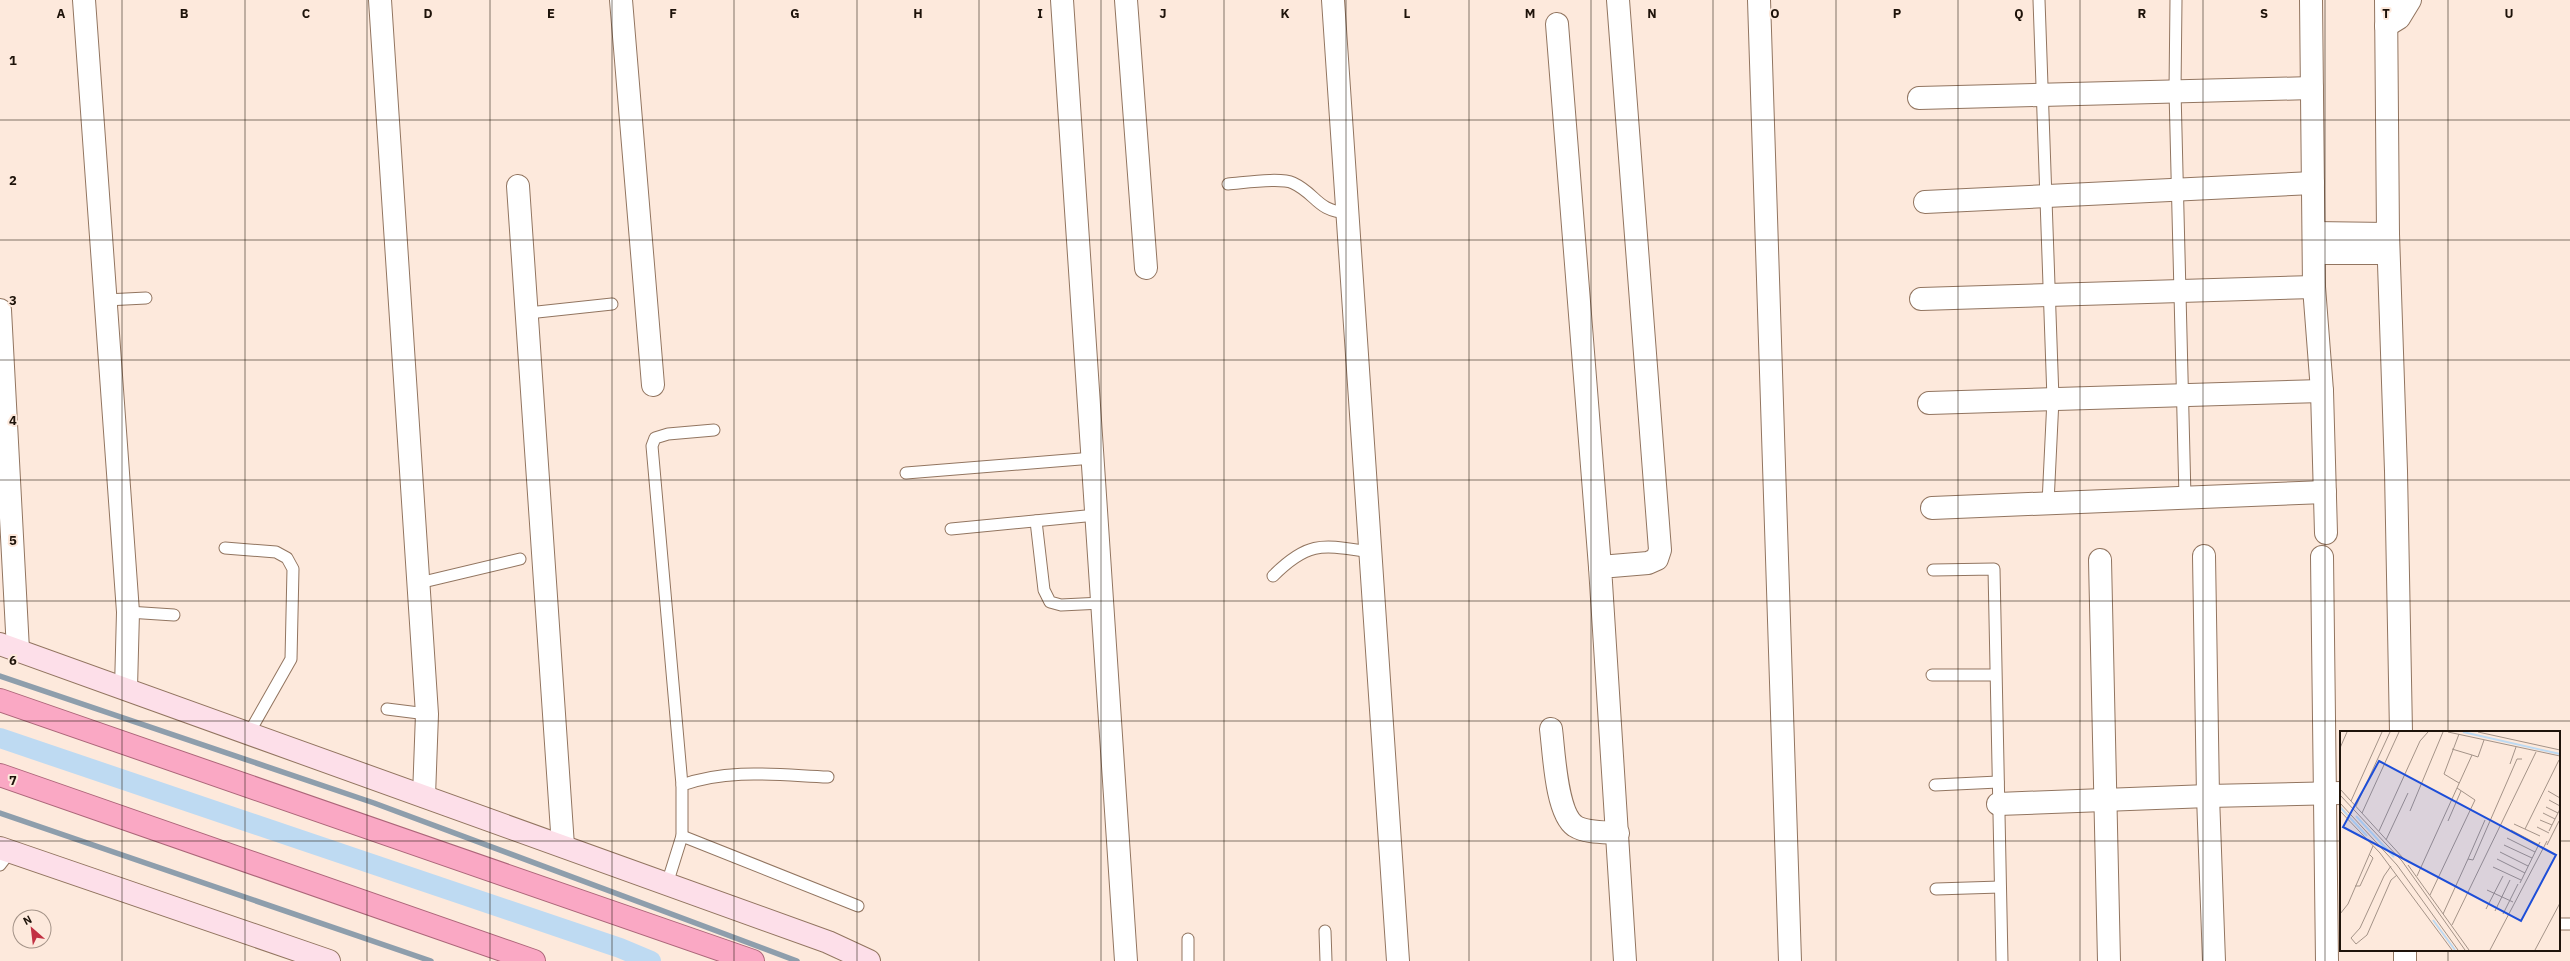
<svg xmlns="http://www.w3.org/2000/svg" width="2570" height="961" font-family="'IBM Plex Sans',sans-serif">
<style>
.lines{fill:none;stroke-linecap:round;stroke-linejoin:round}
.stream{stroke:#8e9eac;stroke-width:5.5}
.canal{stroke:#bedaf2;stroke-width:20}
.service-casing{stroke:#927560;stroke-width:13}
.minor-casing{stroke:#927560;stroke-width:24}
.secondary-casing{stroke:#927560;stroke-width:24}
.trunk-casing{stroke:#ac6679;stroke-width:24}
.service{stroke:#fff;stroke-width:11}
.minor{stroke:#fff;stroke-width:22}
.secondary{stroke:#fddfe9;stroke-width:22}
.trunk{stroke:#faa8c4;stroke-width:22}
.grid{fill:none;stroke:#1e130a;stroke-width:1;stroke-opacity:0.55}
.inset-river{fill:none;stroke:#bedaf2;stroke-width:2}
.inset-road{fill:none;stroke:#a49388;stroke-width:1}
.view{fill:#1d4ed8;fill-opacity:0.15;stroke:#1d4ed8;stroke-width:2}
.inset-edge{fill:none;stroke:#1e130a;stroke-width:2}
.grid-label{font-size:13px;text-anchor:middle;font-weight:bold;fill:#1e130a;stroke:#fde9dc;stroke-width:4;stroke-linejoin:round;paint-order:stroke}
</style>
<rect width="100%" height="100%" fill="#fde9dc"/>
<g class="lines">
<g class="stream">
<path d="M0,676L374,803L797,961"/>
<path d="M0,813L431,961"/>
</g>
<path class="canal" d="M0,738L620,948L651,961"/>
<g class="service-casing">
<g id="service">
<path d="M2039,0L2053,399L2048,503"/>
<path d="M2176,0L2175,91L2185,497"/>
<path d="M1228,184C1243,183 1280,177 1293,183C1317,194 1316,211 1348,213"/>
<path d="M106,300L146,298"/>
<path d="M528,313L612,304"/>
<path d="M906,473L1093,458"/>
<path d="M1036,521L1044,590L1050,602L1061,605L1102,603"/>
<path d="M951,529L1096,515"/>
<path d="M225,548L276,552L287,558L293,569L291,659L249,733"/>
<path d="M1933,570L1994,569L2002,961"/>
<path d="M1273,576C1309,540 1323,545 1370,552"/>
<path d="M419,583L520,559"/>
<path d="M128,612L174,615"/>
<path d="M1932,675H1995"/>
<path d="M387,709L427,714"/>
<path d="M682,785L652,446L655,438L668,434L714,430"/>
<path d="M1935,785L1998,782"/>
<path d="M682,836L858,906"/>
<path d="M0,865L10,852"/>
<path d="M667,884L682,836V785C729,768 778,775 828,777"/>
<path d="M1936,889L2000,887"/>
<path d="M2559,924H2570"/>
<path d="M1325,931L1326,961"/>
<path d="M1188,961V939"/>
</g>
</g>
<g class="minor-casing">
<g id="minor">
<path d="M84,0L128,612L126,688"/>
<path d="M380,0L427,714L424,796"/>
<path d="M621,0L653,385"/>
<path d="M1062,0L1126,961"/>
<path d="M1126,0L1146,268"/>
<path d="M1333,0L1398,961"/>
<path d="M1618,0L1660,550L1657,559L1648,563L1600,567L1625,961"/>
<path d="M1759,0L1790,961"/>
<path d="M2311,0L2314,287L2322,391L2326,533"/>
<path d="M2386,0L2388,234L2396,471L2401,732"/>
<path d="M1557,24L1600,567"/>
<path d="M2386,26L2399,18L2410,0"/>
<path d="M1919,98L2312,88"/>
<path d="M518,186L563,846"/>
<path d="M1925,202L2313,183"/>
<path d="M2314,233L2388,234"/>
<path d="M2314,253H2388"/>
<path d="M1921,299L2314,287"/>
<path d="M0,310L18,650"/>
<path d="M1929,403L2322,391"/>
<path d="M1932,508L2325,492"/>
<path d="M2204,556L2208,796L2214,961"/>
<path d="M2322,557L2327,961"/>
<path d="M2100,560L2109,961"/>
<path d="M1551,729C1554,752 1556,813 1575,826C1586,833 1605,832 1618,833"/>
<path d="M1998,804L2208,796L2341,793"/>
<path d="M2405,950V961"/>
</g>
</g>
<g class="secondary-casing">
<g id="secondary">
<path d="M0,644L828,942L869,961"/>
<path d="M0,848L329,961"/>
</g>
</g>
<g class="trunk-casing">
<g id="trunk">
<path d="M0,700L753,961"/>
<path d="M0,775L534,961"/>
</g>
</g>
<use href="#service" class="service"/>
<use href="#minor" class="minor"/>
<use href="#secondary" class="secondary"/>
<use href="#trunk" class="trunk"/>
</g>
<path class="grid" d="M122,0V961M245,0V961M367,0V961M490,0V961M612,0V961M734,0V961M857,0V961M979,0V961M1101,0V961M1224,0V961M1346,0V961M1469,0V961M1591,0V961M1713,0V961M1836,0V961M1958,0V961M2080,0V961M2203,0V961M2325,0V961M2448,0V732M0,120H2570M0,240H2570M0,360H2570M0,480H2570M0,601H2570M0,721H2570M0,841H2341M2559,841H2570M2448,950V961"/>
<g transform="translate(2340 731)">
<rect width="220" height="220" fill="#fde9dc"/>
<path class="inset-river" d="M123,1L220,23M0,76L27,105M16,85L54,126M93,189L115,219"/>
<path class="inset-road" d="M108,1L220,25M138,1L220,19M119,3L104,43L119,52M0,17L7,1M112,18L132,24M170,33L176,16M0,58L63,127M208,60L220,67M0,64L62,130L125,219M209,69L220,75M11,70L42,1M0,72L57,134L118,219M16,75L50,1M206,76L218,82M0,80L40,122L112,219M70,80L103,1M22,82L59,1M203,82L215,88M200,89L212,94M108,90L121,60M174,93L200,105M197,96L209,102M185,98L219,29M171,99L199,114M39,100L80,10L88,1M209,100L220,78M167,107L195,121M46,109L68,62M164,114L192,127M207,114L219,90M160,121L188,135M128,128L145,89M157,128L185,142M68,134L129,219M51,135L44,145L20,197L11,207L16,213L27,204L51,149L57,144M153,136L181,149M77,145L132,24L138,26L144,9M180,152L200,111M15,155H20L33,127L29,123M147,159L173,171M90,164L135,69L117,57M146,178L163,145M155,180L170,149M0,183L8,173L33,115M103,183L128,128L133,129L177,28H182M163,183L178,153M112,194L196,21M150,219L207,110M195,219L220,172"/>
<path class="view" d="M39,30L216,124L181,190L3,96Z"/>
<rect width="220" height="220" class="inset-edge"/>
</g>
<g class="grid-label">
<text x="61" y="18">A</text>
<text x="184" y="18">B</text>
<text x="306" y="18">C</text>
<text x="428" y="18">D</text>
<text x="551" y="18">E</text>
<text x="673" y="18">F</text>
<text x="795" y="18">G</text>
<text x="918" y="18">H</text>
<text x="1040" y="18">I</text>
<text x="1163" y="18">J</text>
<text x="1285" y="18">K</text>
<text x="1407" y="18">L</text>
<text x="1530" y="18">M</text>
<text x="1652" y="18">N</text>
<text x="1775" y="18">O</text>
<text x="1897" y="18">P</text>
<text x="2019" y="18">Q</text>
<text x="2142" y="18">R</text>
<text x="2264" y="18">S</text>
<text x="2386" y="18">T</text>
<text x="2509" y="18">U</text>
<text x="13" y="65">1</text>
<text x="13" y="185">2</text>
<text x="13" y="305">3</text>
<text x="13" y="425">4</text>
<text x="13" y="545">5</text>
<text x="13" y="665">6</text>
<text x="13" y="785">7</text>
</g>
<g transform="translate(32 929) rotate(332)"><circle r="19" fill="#fde9dc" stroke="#a49388"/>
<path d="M0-3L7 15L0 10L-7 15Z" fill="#c23143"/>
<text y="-6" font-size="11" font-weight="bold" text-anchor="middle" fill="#1e130a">N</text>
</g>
</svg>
